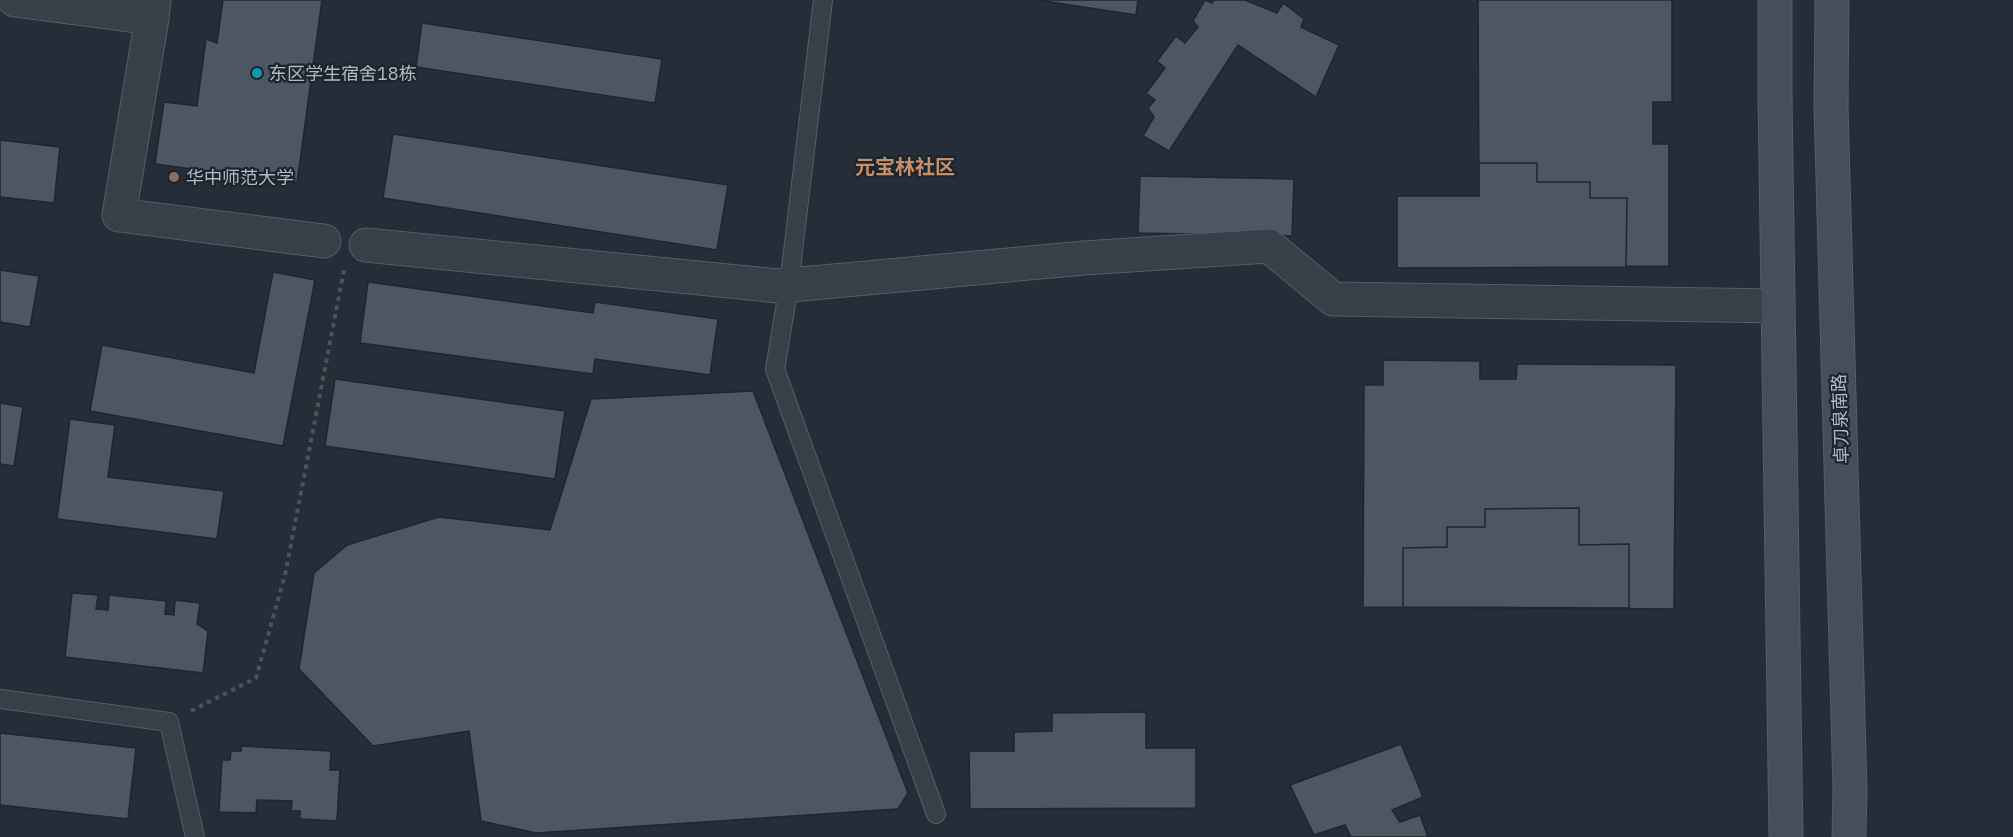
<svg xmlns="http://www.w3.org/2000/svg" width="2013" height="837" font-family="'IBM Plex Sans','Noto Sans SC',sans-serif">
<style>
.building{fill:#4c5763;stroke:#1e262f;stroke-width:1.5}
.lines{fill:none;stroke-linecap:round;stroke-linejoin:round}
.service-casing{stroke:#555d66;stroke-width:20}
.minor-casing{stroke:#555d66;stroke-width:35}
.secondary-casing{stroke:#555d66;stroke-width:35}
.path{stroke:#455758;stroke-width:4;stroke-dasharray:4.5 4.5;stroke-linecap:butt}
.service{stroke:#373f48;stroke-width:18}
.minor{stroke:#373f48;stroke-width:33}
.secondary{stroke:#454f5b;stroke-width:33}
.culture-dot{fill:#0f9aa8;stroke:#1c242d;stroke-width:2}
.education-dot{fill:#8d6e63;stroke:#1c242d;stroke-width:2}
.labels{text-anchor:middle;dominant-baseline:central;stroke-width:4.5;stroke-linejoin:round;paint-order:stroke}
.poi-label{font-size:18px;fill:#b2bac4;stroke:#1c242d;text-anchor:start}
.street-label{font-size:18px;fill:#b2bac4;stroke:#1c242d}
.neighbourhood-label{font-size:20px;font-weight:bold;fill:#ca8e67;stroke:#1c242d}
</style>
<rect width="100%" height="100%" fill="#242d38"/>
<g class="building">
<path d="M223,0H322L297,183L155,164L164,102L197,106L206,39L217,43Z"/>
<path d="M1037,0H1138L1136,15Z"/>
<path d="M1205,0L1212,3L1213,0H1245L1277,13L1283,3L1304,19L1301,27L1339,45L1316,97L1238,45L1169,151L1143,136L1154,117L1148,108L1155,100L1146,93L1165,68L1157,61L1176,36L1185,43L1198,27L1193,21Z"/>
<path d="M1478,0H1672V102H1653V144H1669V266L1397,268V196H1479Z"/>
<path d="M422,23L662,59L655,103L416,67Z"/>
<path d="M393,134L728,185L717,250L383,198Z"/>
<path d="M0,140L60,147L54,203L0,197Z"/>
<path d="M1479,163H1537V182H1590V198H1627L1626,267L1397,268V196H1479Z"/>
<path d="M1140,176L1294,179L1292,236L1138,233Z"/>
<path d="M0,270L39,276L30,327L0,322Z"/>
<path d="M273,272L315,280L283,446L90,411L102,345L254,373Z"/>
<path d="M368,282L593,313L595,302L718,319L710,375L595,359L593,374L360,343Z"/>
<path d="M1383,360L1480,361V379H1516L1517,364L1676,365L1674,609L1363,607L1364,385H1383Z"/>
<path d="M335,379L565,411L555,479L325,446Z"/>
<path d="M753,391L908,793L898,809L536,833L481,821L469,731L373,746L299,669L314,573L347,545L439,517L550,530L591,399Z"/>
<path d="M0,403L23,407L14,466L0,464Z"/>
<path d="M70,419L115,425L108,477L224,491L217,539L57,519Z"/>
<path d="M1579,508V545L1629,544V608L1403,607V548L1447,547V527H1485V509Z"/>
<path d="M72,593L98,595L96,609L108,610L109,595L166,601L165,614L174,615L175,600L200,603L197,624L208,631L203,673L65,657Z"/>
<path d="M1146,712V748H1196V808L970,809L969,751H1014V732L1052,731V713Z"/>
<path d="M0,733L136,748L128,819L0,805Z"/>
<path d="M1401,744L1423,797L1392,810L1400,822L1420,815L1428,837H1351L1345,825L1314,835L1290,785Z"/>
<path d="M241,746L331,751L330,770H340L337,821L300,819V811H291L292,801L257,800L256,813L219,812L222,760H230L231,751H241Z"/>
</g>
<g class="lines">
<g class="service-casing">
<g id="service">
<path d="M823,0L789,285L775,369L936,814"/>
<path d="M0,699L169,722L195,837"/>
</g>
</g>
<g class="minor-casing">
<g id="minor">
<path d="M15,0L152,18L154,0"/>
<path d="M152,18L119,215L324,241"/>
<path d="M366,245L779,286L1084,258L1269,246L1333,299L1778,306"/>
</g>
</g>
<g class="secondary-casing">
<g id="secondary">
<path d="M1775,0V96L1786,837"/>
<path d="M1832,0L1831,107L1850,789L1849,837"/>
</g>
</g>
<path class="path" d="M191,711L256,678L285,575L344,270"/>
<use href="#service" class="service"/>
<use href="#minor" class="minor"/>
<use href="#secondary" class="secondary"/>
</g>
<circle class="culture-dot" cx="257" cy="73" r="6"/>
<circle class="education-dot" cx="174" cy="177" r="6"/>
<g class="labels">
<g class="poi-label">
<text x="269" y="73">东区学生宿舍18栋</text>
<text x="186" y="177">华中师范大学</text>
</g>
<g class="street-label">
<text transform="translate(1840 419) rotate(-92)">卓刀泉南路</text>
</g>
<g class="neighbourhood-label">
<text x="905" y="166">元宝林社区</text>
</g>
</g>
</svg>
